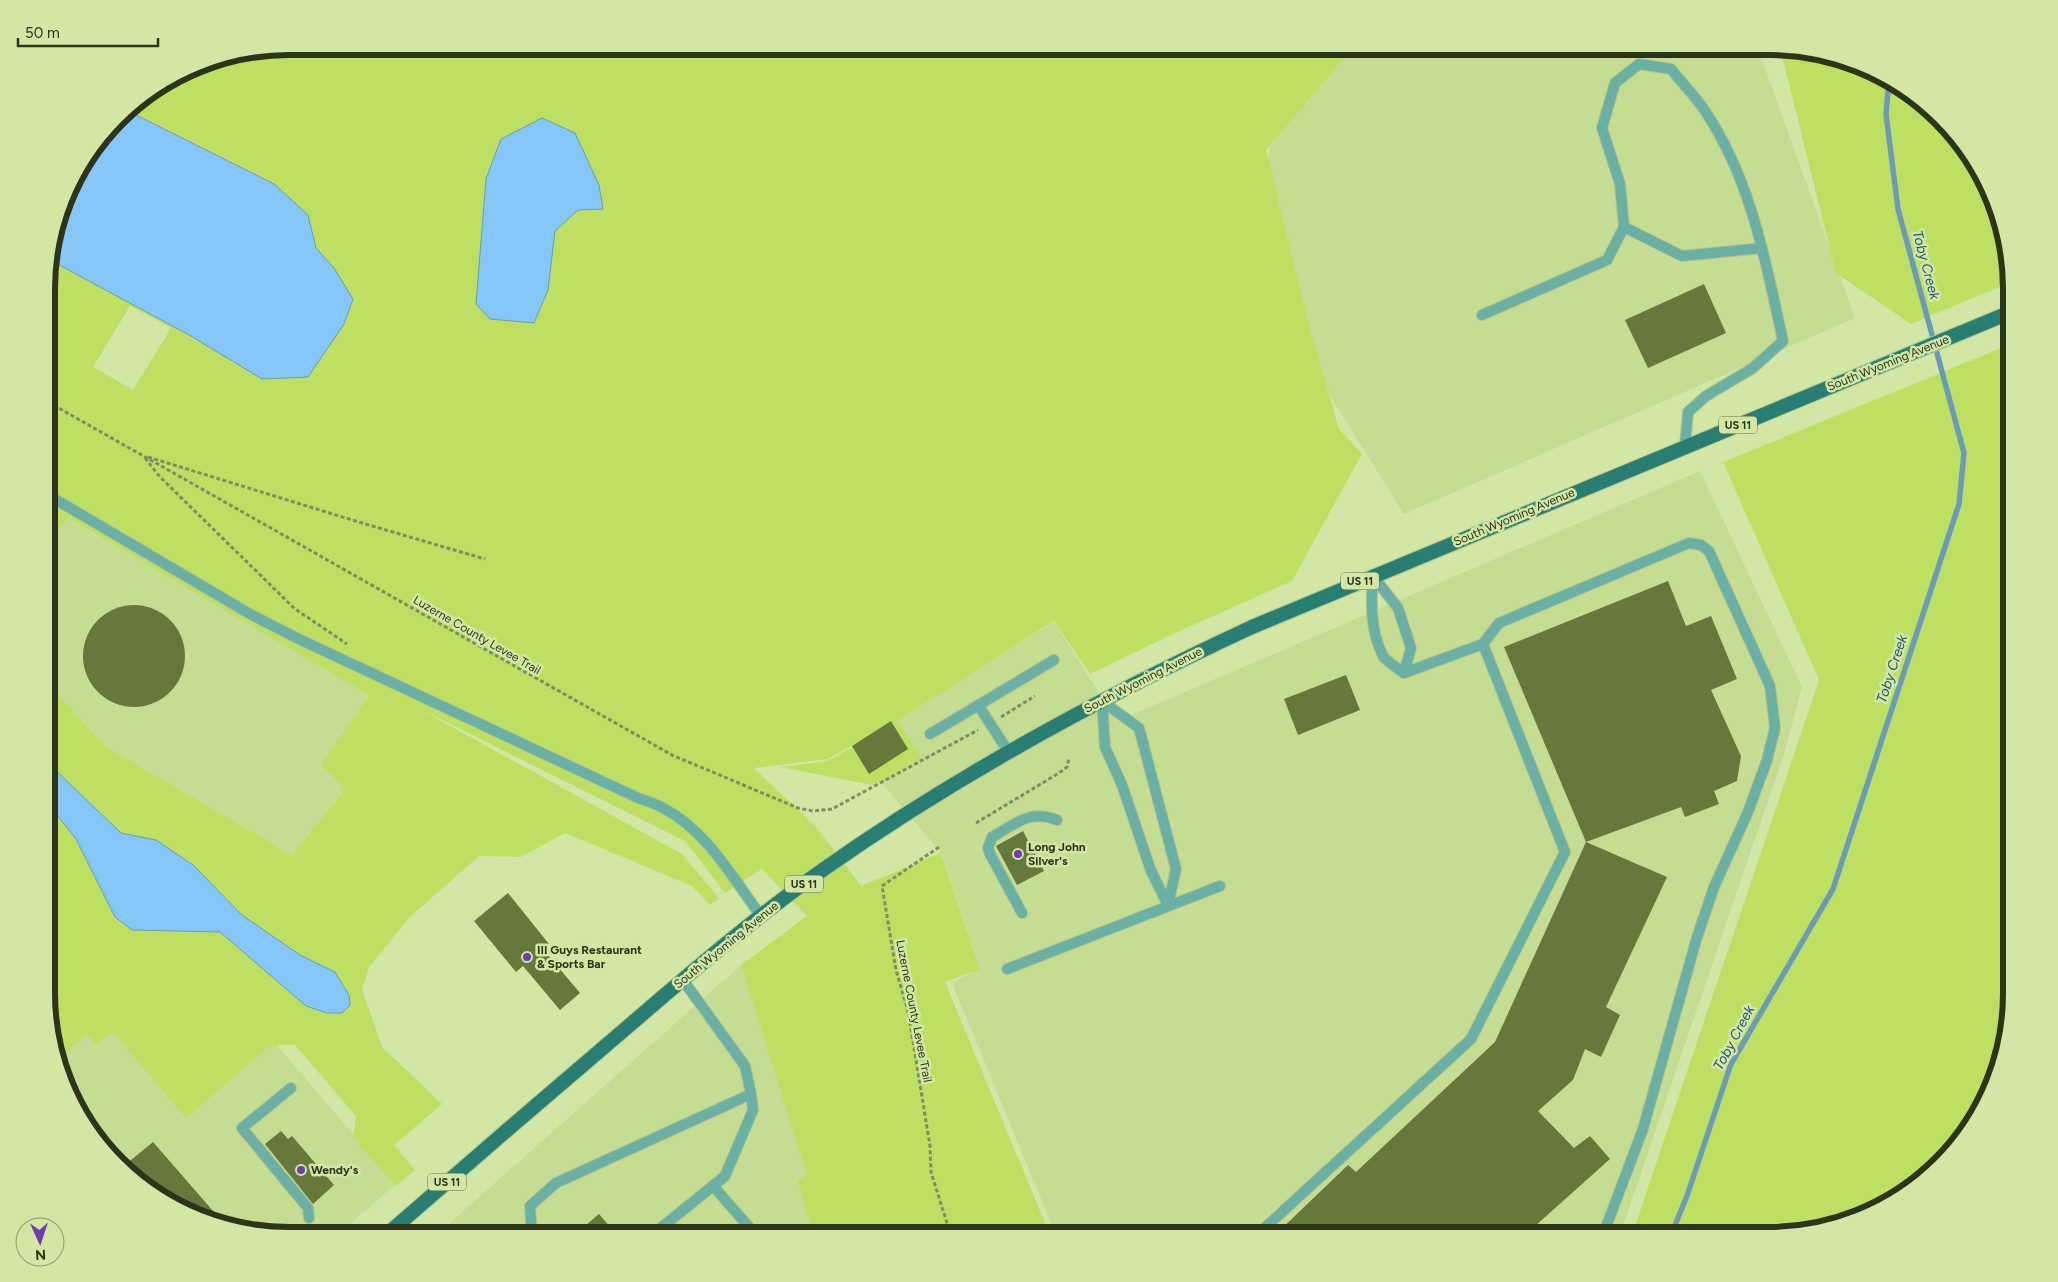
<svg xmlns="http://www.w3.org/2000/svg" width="2058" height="1282" font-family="Figtree,sans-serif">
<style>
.built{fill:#c5dc93}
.green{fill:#bde063;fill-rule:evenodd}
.water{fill:#86c7f9;stroke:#6b9bb6}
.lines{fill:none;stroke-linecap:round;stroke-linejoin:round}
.stream{stroke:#6b9bb6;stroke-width:5.5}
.building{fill:#66783b}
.service-casing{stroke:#b1c389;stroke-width:12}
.primary-casing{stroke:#b1c389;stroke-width:16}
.path{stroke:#7f8e60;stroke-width:3;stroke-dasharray:4 2.5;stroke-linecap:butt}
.service{stroke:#6ab0a5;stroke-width:10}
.primary{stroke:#287e73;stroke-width:14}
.poi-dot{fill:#743ab0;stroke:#d2e7a5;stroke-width:2}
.labels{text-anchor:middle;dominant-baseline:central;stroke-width:5;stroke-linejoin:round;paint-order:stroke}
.shield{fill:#d2e7a5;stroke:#5e6a44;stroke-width:1}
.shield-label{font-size:11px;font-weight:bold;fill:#2c341a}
.street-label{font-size:12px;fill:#2c341a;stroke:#d2e7a5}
.poi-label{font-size:12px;font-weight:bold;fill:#2c341a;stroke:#d2e7a5;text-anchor:start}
.water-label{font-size:14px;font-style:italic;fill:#255476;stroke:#d2e7a5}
.rim{fill:none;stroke:#2c341a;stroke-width:6}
</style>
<rect width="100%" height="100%" fill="#d2e7a5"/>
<g class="built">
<path d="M1302,46H1757L1855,318L1404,514L1312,367L1263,176L1292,65Z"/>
<path d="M1700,471L1802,687L1785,751L1620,1235H1056L952,983L980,968L942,854L851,747L1054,622L1117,721Z"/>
<path d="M67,518L370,694L321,765L345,789L292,855L105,746L48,684V541Z"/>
<path d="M741,965L808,1175L797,1180L814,1236H435Z"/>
<path d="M263,1029L396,1184L336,1236H289L226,1227L155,1195L87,1127L50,1030Z"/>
</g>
<g class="green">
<path d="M289,46H1354L1266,150L1310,329L1339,429L1362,454L1292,581L1173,634L1090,674L1054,621L900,719L828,759L754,768L816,827L861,886L941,853L980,969L945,982L1050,1235L814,1236L797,1180L807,1175L741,965L807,916L762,869L725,893L685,841L418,708L682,854L719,898L710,905L692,886L565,833L521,857L479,856L409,918L369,967L362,989L382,1047L442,1104L394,1145L415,1170L396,1186L353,1138L356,1116L295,1045H282L268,1047L186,1118L113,1032L96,1044L87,1034L61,1057L48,1024V804L76,839L115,917L132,930L220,932L306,1006L327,1013H342L335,972L300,955L242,915L193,865L156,840L121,833L48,763V684L105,746L292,855L345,789L321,765L369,695L68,518L48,541V505L70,516L48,504V258L71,182L129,107L197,65ZM130,306L171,328L133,390L93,367Z"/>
<path d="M1780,48L1846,59L1903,87L1979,168L1999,212L2011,274V282L1911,324L1836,273Z"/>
<path d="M2011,344V1008L1999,1070L1971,1127L1929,1175L1890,1203L1784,1235H1632L1819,680L1723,462Z"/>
<path d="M898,721L921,758L872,785L780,767L828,761Z"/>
</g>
<g class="water">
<path d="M126,110L274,184L308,215L316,248L334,268L353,299L344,324L308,377L262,379L189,335L48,259L71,182Z"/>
<path d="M542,118L575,133L599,185L603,209L578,210L555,231L548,290L534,323L490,319L476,304L486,179L501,139Z"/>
<path d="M48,763L121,833L156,840L193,865L242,915L300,955L335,972L349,995L350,1005L342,1013H327L306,1006L220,932L132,930L115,917L76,839L48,804Z"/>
</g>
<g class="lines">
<path class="stream" d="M1671,1235L1687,1196L1731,1064L1833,889L1959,504L1964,453L1898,209L1886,114L1889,80"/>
</g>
<g class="building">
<path d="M1704,284L1726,333L1648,368L1625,320Z"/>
<path d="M1668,581L1686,626L1711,616L1737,679L1711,690L1741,756L1737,781L1714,791L1719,804L1685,817L1681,807L1586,842L1504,647Z"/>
<circle cx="134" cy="656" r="51"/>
<path d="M1346,675L1360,710L1298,735L1284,699Z"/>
<path d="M891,721L908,749L869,774L852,746Z"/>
<path d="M1023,831L1044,871L1017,885L996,846Z"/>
<path d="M1586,842L1667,877L1606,1007L1620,1015L1601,1057L1585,1049L1573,1080L1538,1111L1574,1148L1590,1136L1610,1159L1525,1235H1275L1348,1165L1356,1172L1495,1042Z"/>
<path d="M508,893L549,944L543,949L580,993L560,1010L523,966L516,972L474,921Z"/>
<path d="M281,1131L288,1139L292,1136L334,1185L313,1204L265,1144Z"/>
<path d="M153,1142L227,1227L155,1195L125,1165Z"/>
<path d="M599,1214L618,1236H573Z"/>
</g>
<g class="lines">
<g class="service-casing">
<g id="service">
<path d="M1624,227L1682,256L1762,248"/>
<path d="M1482,315L1607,260L1624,227L1620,184L1602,128L1615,83L1639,64L1671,69C1682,83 1695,96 1705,111C1751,179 1766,263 1783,341L1753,368L1706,396L1688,412L1685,446"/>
<path d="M48,495L250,614L301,640L638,798C646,801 655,803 663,808C706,830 733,878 761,916"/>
<path d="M1373,576L1398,608L1411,648L1404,673"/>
<path d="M1373,576C1371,603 1370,630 1383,656C1387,662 1398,668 1404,673"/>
<path d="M1404,673L1483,644L1499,623L1689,543L1701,545L1709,551L1770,686L1775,728L1767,760L1748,812L1714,887L1697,937L1643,1129L1603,1235"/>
<path d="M1102,701L1139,728L1176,869L1168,905L1151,871L1122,785L1105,747Z"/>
<path d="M978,705L1008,751"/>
<path d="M930,734L1054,660"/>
<path d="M1022,913L990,854L988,848L992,837C1016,824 1029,809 1057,820"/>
<path d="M1007,969L1220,886"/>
<path d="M291,1088L242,1128L308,1208L309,1218"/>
<path d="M713,1186L757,1236"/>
<path d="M1257,1235L1471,1039L1565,852L1483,644"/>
<path d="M532,1236L530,1206L556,1183L751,1094L745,1066L683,980"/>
<path d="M651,1236L725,1176L753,1110L751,1094"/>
</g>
</g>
<g class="primary-casing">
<path id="primary" d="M385,1236C464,1167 544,1098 624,1030C689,974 754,918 824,869C959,774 1103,696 1252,627L2011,312"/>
</g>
<g class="path">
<path d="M48,402L672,755L798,808L813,811L832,809L978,730"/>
<path d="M148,457L362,523L485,559"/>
<path d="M145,458L160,477L295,609L347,644"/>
<path d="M1001,717L1035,696"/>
<path d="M976,823L1059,773L1067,767L1069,758"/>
<path d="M939,847L882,886L896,970L908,1011L930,1146L931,1172L951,1236"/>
</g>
<use href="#service" class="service"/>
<use href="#primary" class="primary"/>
</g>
<g class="poi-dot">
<circle cx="1018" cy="854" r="5"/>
<circle cx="527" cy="957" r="5"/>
<circle cx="301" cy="1170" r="5"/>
</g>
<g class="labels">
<g class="shield">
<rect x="1719" y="416.5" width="38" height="17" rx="4"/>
<rect x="1341" y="572.5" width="38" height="17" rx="4"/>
<rect x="785" y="875.5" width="38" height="17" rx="4"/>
<rect x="428" y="1173.5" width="38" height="17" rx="4"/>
</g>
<g class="shield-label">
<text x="1738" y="425">US 11</text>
<text x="1360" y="581">US 11</text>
<text x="804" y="884">US 11</text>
<text x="447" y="1182">US 11</text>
</g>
<g class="street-label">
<text transform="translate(1888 363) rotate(-22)">South Wyoming Avenue</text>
<text transform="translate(1514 517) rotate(-23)">South Wyoming Avenue</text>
<text transform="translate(477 635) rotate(30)">Luzerne County Levee Trail</text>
<text transform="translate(1143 680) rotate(-27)">South Wyoming Avenue</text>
<text transform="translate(726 945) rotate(-39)">South Wyoming Avenue</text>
<text transform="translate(914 1011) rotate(79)">Luzerne County Levee Trail</text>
</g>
<g class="poi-label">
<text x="1028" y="847">Long John<tspan x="1028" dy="14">Silver's</tspan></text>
<text x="537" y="950">III Guys Restaurant<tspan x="537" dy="14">&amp; Sports Bar</tspan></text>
<text x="311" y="1170">Wendy's</text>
</g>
<g class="water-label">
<text transform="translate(1926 265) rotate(75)">Toby Creek</text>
<text transform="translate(1892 669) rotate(-72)">Toby Creek</text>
<text transform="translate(1734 1038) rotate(-62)">Toby Creek</text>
</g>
</g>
<path d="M0 0H2058V1282H0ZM289 55H1769A234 234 0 0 1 2003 289V993A234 234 0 0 1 1769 1227H289A234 234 0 0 1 55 993V289A234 234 0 0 1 289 55Z" fill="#d2e7a5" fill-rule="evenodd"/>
<path class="rim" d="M289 55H1769A234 234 0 0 1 2003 289V993A234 234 0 0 1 1769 1227H289A234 234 0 0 1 55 993V289A234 234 0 0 1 289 55Z"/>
<g transform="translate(40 1242) rotate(177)"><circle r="24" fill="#d2e7a5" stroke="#909f6d"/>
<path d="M0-4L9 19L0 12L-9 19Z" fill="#743ab0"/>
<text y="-8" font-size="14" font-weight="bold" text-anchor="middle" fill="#2c341a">N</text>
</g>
<path d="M18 38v8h140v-8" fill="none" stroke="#2c341a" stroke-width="2.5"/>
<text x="25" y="38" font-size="15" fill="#2c341a" stroke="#d2e7a5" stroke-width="4" paint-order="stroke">50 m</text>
</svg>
